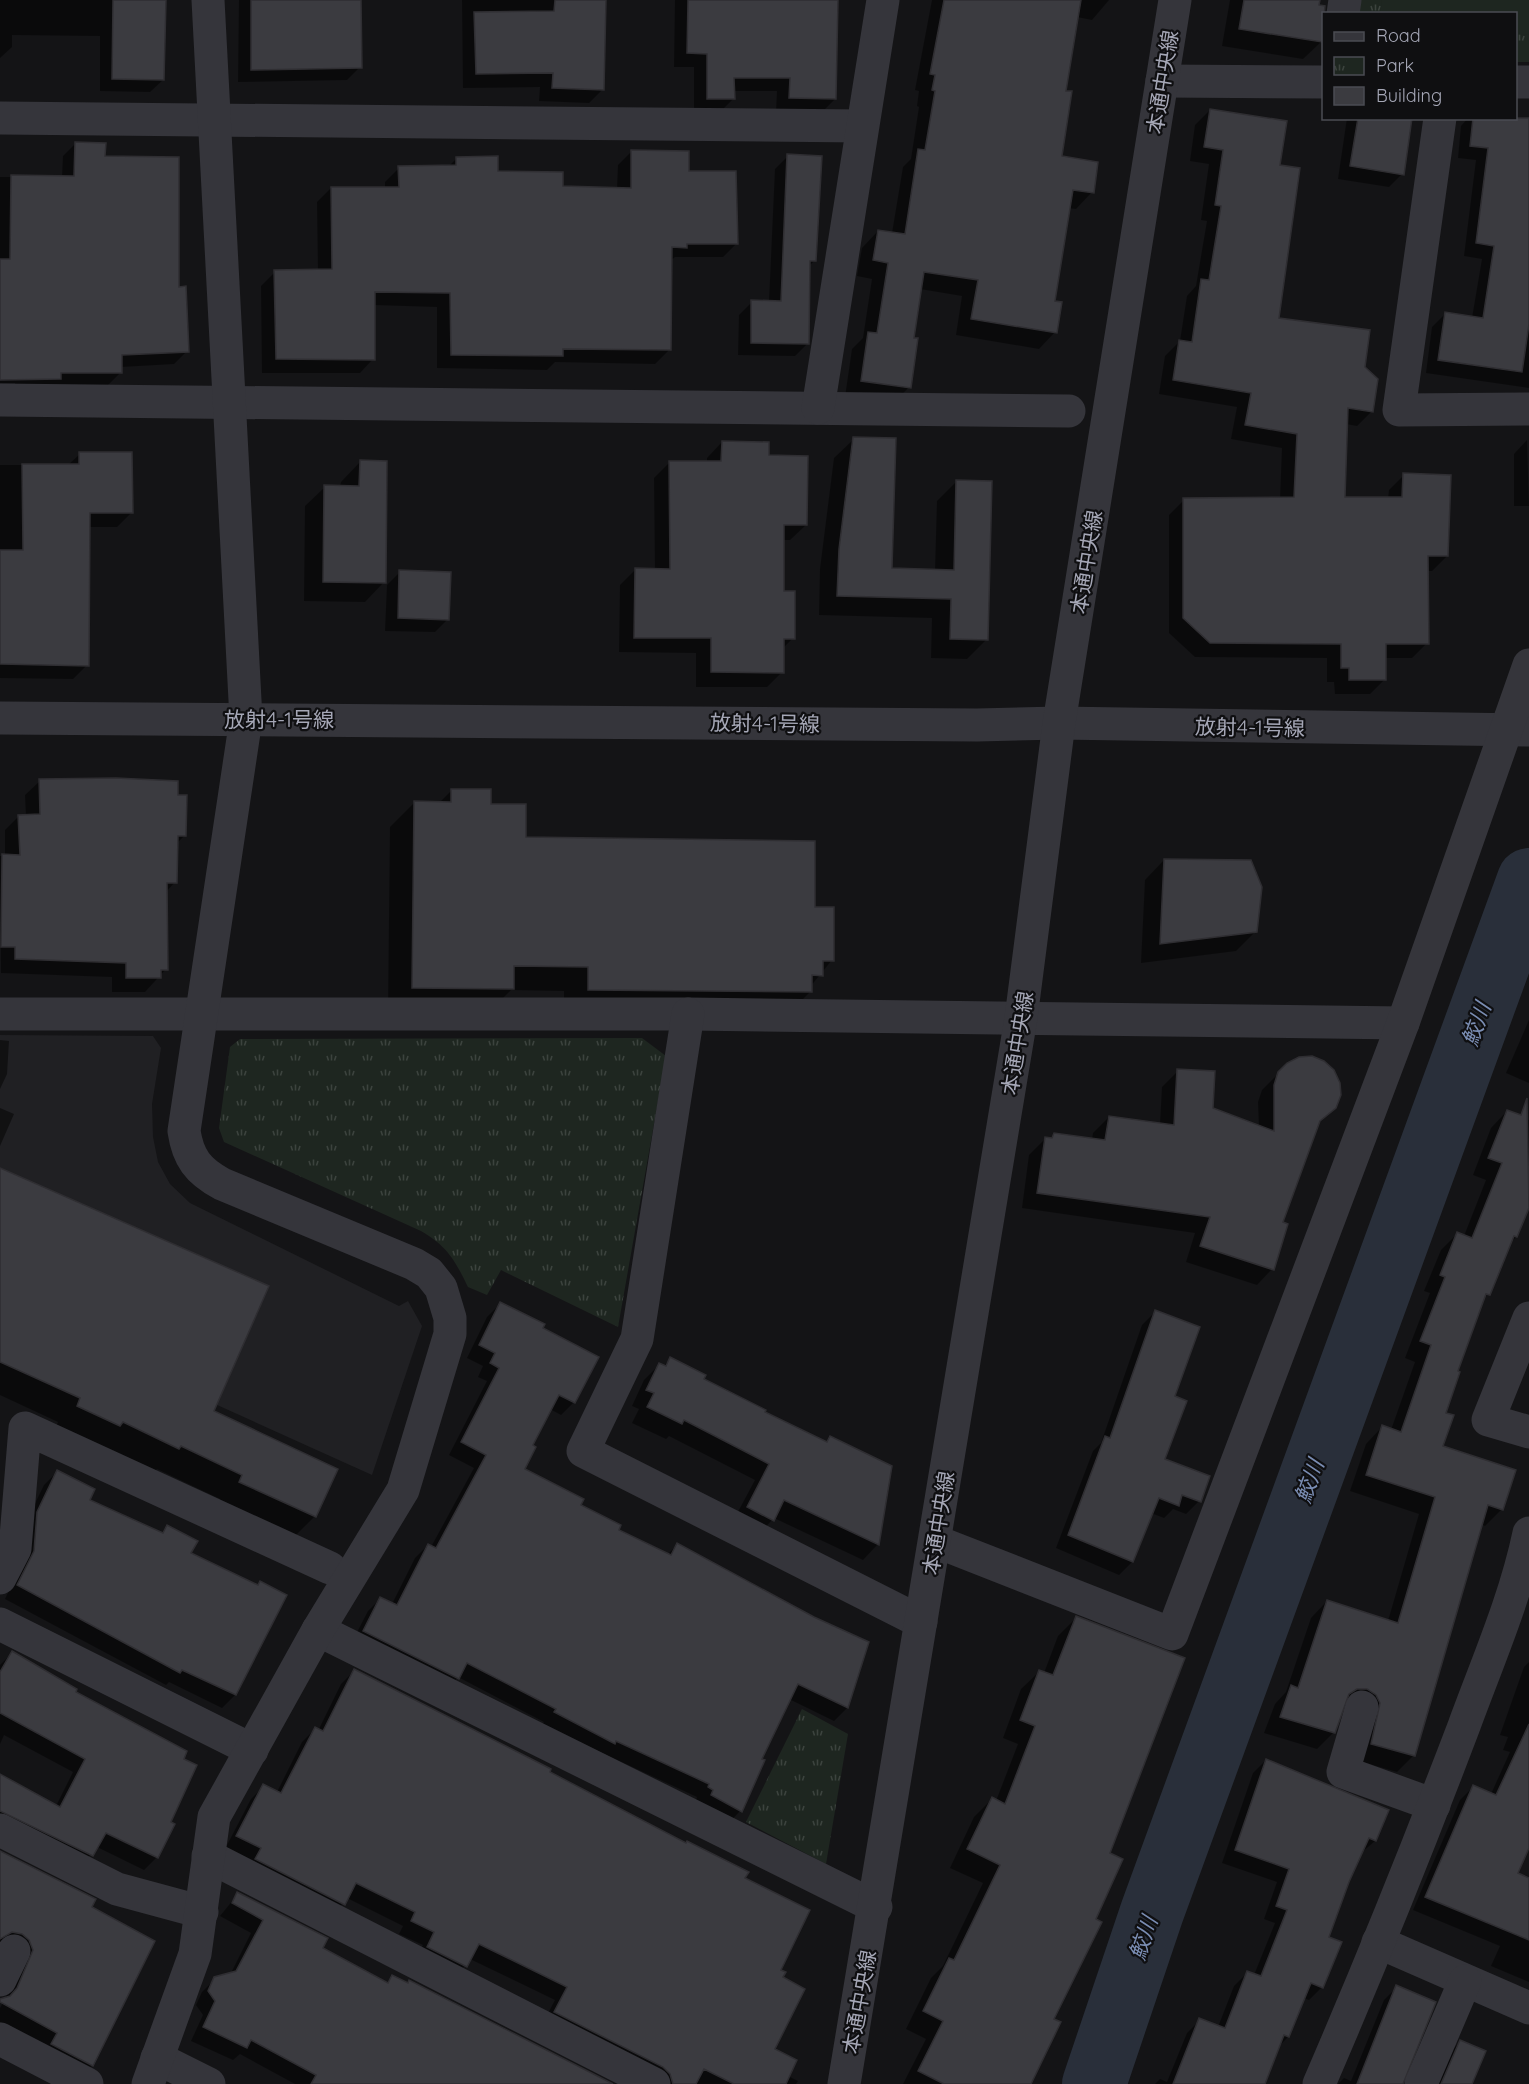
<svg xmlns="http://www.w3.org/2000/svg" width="1529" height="2084" font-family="Quicksand,'Noto Sans JP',sans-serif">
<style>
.built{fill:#202023}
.park{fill:url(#park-tufts)}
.garden{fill:#1e2620}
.shadow{fill:#0007}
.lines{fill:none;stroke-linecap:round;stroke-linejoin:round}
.river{stroke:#292f3a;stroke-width:64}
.building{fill:#3b3b40;stroke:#2f2e32;stroke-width:1.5}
.minor{stroke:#35353b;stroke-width:33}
.labels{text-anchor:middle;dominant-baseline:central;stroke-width:4.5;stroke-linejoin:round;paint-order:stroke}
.street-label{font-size:21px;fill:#a5a7b6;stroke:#0f0f11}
.water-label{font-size:22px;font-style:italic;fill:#7a8db3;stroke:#0f0f11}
</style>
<defs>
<pattern id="park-tufts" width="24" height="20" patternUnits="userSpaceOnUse" patternTransform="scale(1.5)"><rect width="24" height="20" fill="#1e2620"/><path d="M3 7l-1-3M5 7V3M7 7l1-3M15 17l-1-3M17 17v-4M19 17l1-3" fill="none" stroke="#3c433e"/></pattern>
</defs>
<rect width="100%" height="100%" fill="#141416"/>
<path class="built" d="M0,1035L153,1036L161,1048L152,1104L153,1137L158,1162L170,1184L190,1203L399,1306L408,1301L422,1326L372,1475L0,1307Z"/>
<g class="park">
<path d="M1358,0H1529V62H1516V14H1356Z"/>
<path d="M642,1038L666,1056L618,1327L501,1270L487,1295L468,1287C455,1260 447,1246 421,1231L224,1142L219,1128L230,1047L240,1039Z"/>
<path d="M802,1709L848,1734L826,1864L746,1822Z"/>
</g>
<path class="garden" d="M1382,0H1529V35L1516,34V14L1380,13Z"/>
<g class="shadow">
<path d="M0,0H165L163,80L150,92L100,91V36L12,35V47L0,58Z"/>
<path d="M239,0H360V67L347,80L238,82Z"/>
<path d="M462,0H605L603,89L589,103L539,101L540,87L463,88Z"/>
<path d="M675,0H837L835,99L821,113L776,112L777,91H733V99L719,113H694V67H674Z"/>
<path d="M932,0H1109L1092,20L1077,17L1064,92L1060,158L1092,192L1076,209L1068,208L1053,302L1055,332L1039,349L956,335L962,296L920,289L912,339L909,387L893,404L845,397L852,349L863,338L872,279L857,276L862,248L878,231L892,233L903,167L911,159L919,107L917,106L919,91L915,90Z"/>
<path d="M1230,0H1318L1321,42L1303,59L1222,46Z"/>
<path d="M1210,110L1278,166L1277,319L1364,367L1372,411L1357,426L1346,424L1343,499H1388L1389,490L1404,475L1447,556L1432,571H1427V643L1412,658H1385V679L1370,694H1335L1334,682H1327V658L1195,657L1169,633V515L1184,500L1280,499L1282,448L1231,439L1237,407L1159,394L1165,356L1180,341L1187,296L1196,286L1207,221L1201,220L1209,164L1190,161L1195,125Z"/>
<path d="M1516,117L1529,118V388L1426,373L1432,327L1445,314L1472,318L1482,259L1464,256L1476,160L1458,158L1461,126L1468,118Z"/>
<path d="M1347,118H1411L1402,174L1389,187L1338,179Z"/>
<path d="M76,143L104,158L178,289L187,351L174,364L121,367V372L108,385L15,391V383H0V177H62L63,156Z"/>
<path d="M632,151L687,172L737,243L723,257H675L670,261L669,350L655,364L555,362L547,370L437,368V307L374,305L373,359L360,373H262L261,286L275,272L318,271L317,202L331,188H385V182L399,168L448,167L457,158L497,172L562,188L617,189L618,165Z"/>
<path d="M788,156L815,260L809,266L808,343L795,356L738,355L739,315L752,302H769L775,169Z"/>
<path d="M854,439L891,570L935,571L937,501L956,482L986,640L967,659L931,658L932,618L819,615L820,569L834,458Z"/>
<path d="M1527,440L1529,506H1514V454Z"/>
<path d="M722,442L767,457L806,525L790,540H783V592L793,638L782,649V672L767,687H696V653L619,652L620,585L635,570H655L654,478L670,462H707V458Z"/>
<path d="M80,454L131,513L117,527H88L87,665L73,679L0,678V465H68Z"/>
<path d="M360,462L384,582L365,602L304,601L305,506L325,487H340L341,482Z"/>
<path d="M400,572L448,619L435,632L385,631L387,585Z"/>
<path d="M40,781L176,796L185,835L176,844L175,882L166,892V969L145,992H112V977L1,973L0,856H5V830L19,816H26L25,795Z"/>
<path d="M452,790L490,806L524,839L814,909L832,960L810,987V992L786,1016L564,1013V991L511,990L488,1013L388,1012L390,827L414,803H439Z"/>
<path d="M1164,860L1256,931L1236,951L1141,963L1145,880Z"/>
<path d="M1529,1020V1083L1506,1073Z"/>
<path d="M0,1040L9,1041L7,1074L0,1089Z"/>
<path d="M1288,1064L1335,1107L1317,1124L1281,1223L1272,1269L1257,1285L1186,1262L1195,1233L1022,1208L1029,1155L1045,1139H1049L1054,1135L1092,1140L1093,1133L1109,1117L1160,1124L1162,1087L1178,1071L1211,1109L1259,1127L1258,1102L1262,1090Z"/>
<path d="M0,1108L14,1114L0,1146Z"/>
<path d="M1507,1111L1529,1120V1200L1516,1237L1509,1244L1488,1294L1482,1300L1456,1372L1444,1414L1441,1447L1502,1509L1485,1526L1481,1524L1413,1756L1397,1772L1355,1760L1350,1705H1343L1334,1732L1317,1749L1264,1733L1275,1704L1286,1692L1311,1618L1327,1601L1388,1621L1419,1514L1350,1491L1366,1444L1382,1427L1391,1430L1415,1362L1405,1358L1430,1293L1424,1291L1441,1250L1458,1233L1464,1236L1486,1180L1473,1175L1491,1128Z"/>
<path d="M0,1170L212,1411L336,1470L314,1517L291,1540L218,1505L220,1499L157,1469L155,1471L55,1429L58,1422L0,1395Z"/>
<path d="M500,1304L597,1357L574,1402L561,1415L550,1409L531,1446L523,1470L617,1531L667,1555L677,1545L813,1618L867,1643L847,1708L834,1721L789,1699L760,1759L740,1811L728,1824L696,1800L697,1797L542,1725L544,1722L458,1677L445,1691L351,1644L368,1611L381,1598L392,1604L415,1558L428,1545L431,1547L474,1468L449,1455L487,1381L478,1377L483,1366L467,1358L487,1317Z"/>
<path d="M1155,1312L1173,1397L1164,1460L1199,1501L1186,1514L1173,1509L1164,1518L1151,1513L1132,1562L1119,1575L1056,1548L1093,1451L1101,1443L1142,1325Z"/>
<path d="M671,1359L763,1413L826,1442L830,1438L878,1544L863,1560L774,1518L757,1536L732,1523L755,1480L669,1436L666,1439L632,1423L639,1409L632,1406L644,1380L659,1365L663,1366Z"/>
<path d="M57,1472L88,1500L161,1534L167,1527L189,1554L257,1586L260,1583L235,1695L222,1708L169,1682L166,1685L5,1599L21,1565L24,1526L44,1485Z"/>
<path d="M1076,1618L1108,1854L1030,2084H903L926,2039L906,2029L931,1978L943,1966L983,1883L950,1868L974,1817L992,1799L996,1801L1018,1744L1003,1738L1021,1689L1040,1671L1044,1673L1058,1636Z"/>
<path d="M12,1653L74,1693L173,1824L156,1858L144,1870L97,1847L79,1868L0,1828V1779L56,1806L73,1772L4,1735L0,1744V1665Z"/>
<path d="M1529,1662V1844L1516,1874L1529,1880V1982L1491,1966L1500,1946L1413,1910L1460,1800L1473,1787L1491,1794L1510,1752L1503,1750L1508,1737L1500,1735L1524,1667Z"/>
<path d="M354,1671L743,1879L779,1970L773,2050L788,2076L798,2081L796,2084H654L542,2025L555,2000L470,1959L453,1979L415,1960L423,1945L399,1934L403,1926L347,1898L331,1917L225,1849L251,1799L264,1786L277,1792L302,1742L315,1729L318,1731L341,1684Z"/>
<path d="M1266,1760L1387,1811L1375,1841L1361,1853L1348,1881L1327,1938L1322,1987L1309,2000L1303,1998L1288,2037L1278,2047L1263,2084H1155L1160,2079L1167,2082L1187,2033L1200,2020L1218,2027L1234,1986L1247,1973L1254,1975L1275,1923L1264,1919L1277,1882L1222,1863L1253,1773Z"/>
<path d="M0,1853L90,1908L92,2065L79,2078L45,2046L0,2022V2008L19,1973L0,1945Z"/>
<path d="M238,1894L321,1948L386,1983L393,1977L610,2084H295L240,2054L233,2060L191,2041L203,2015L196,2005L202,1992L215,1979L230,1975L251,1933L220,1916Z"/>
<path d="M1397,1987L1401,2084H1338L1344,2078L1351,2081L1384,2000Z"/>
<path d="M1460,2042L1471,2084H1435L1447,2055Z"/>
</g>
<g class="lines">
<path class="river" d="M1094,2084L1152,1912L1529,880"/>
</g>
<g class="building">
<path d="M113,0H166L164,80L112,79Z"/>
<path d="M251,0H361L362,68L251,70Z"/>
<path d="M555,0H606L604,90L552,88L553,73L476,74L474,12L554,11Z"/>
<path d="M688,0H838L836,99L789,98L790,78H734L735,99H707V54L687,53Z"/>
<path d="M944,0H1081L1066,91H1072L1062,156L1098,162L1094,193L1073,190L1055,301L1062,302L1057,333L971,319L978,280L924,272L914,338H918L911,388L861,381L868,332L877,333L888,263L873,260L878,230L905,234L918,149L925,150L935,91L932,90L935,75L930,74Z"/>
<path d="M1244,0H1320L1319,5L1325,6L1322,42L1239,29Z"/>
<path d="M1210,109L1287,121L1280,165L1300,168L1279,318L1370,330L1365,367L1378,379L1373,412L1348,408L1345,497H1402L1403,473L1451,475L1448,556H1428L1429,644H1386V680H1349V668H1341V644L1210,643L1183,618V498L1294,497L1297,434L1245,425L1251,393L1173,380L1179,340L1192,342L1201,279L1209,280L1221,206L1215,205L1223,150L1204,147Z"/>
<path d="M1358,118H1412L1404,175L1350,166Z"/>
<path d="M1473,118H1529V324L1522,372L1438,360L1445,312L1483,318L1494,246L1476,243L1488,148L1470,146Z"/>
<path d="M75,142L106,143L105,156L179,157V287L186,286L189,352L122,355V373H61V379L0,380V259H10L11,175L74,176Z"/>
<path d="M631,150L689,151V171H736L738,244H687V248L672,247L671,350L563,349V356L451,355L450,293L375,292V360L276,359L274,270L332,269L331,187H399L398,166L456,165V157L498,156V171L563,172V186L631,188Z"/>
<path d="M787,154L822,156L816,261H810L809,344L751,343V300L781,301Z"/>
<path d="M853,437L896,438L892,568L954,570L956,480L992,481L988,640L950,639L951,599L837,596L839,549Z"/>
<path d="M722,441L769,442V455L808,456L807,525H784V591H795V639H784V673L711,672V638H634L635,568L670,569L669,461H721Z"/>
<path d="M79,452H132L133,513H90L89,666L0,664V550H23L22,464H79Z"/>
<path d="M360,460L387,461L386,583L323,582L324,485L359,486Z"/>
<path d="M399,570L451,572L449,620L398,618Z"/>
<path d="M116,778L178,781V795H187L186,836H178L177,883H167L168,970H161V978H126V963L15,959V947H1L2,854L20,855L18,815L40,814L39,779Z"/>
<path d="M451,789H491V804H526V837L815,841V907H834V961H823V976L812,975V992L588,990V967L514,966V989L412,988L414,801L451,802Z"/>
<path d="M1164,859L1251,860L1262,887L1257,932L1160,944Z"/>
<path d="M1312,1056L1324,1061L1334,1070L1340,1083L1341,1095L1336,1108L1320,1121L1283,1222L1288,1224L1274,1270L1200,1246L1210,1217L1037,1193L1045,1137L1052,1138L1054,1133L1105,1140L1109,1116L1174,1125L1177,1069L1215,1071L1213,1108L1274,1131V1085L1278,1072L1287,1063L1299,1057Z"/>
<path d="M1527,1098L1529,1208L1517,1237L1514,1236L1490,1295L1486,1294L1458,1371L1460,1372L1446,1413L1454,1415L1443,1446L1516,1470L1503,1510L1488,1505L1415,1756L1371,1744L1380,1703L1376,1695L1367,1689H1357L1349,1694L1335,1733L1280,1717L1291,1685L1298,1688L1327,1600L1398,1623L1435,1497L1366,1475L1382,1425L1401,1432L1431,1345L1420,1341L1445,1277L1440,1275L1457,1232L1472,1238L1502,1163L1488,1158L1507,1110L1521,1115Z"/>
<path d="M0,1168L269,1286L214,1411L338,1469L316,1517L239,1482L242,1475L181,1446L179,1449L123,1422L120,1426L77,1406L80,1398L0,1362Z"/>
<path d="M500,1302L545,1324L543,1328L599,1357L575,1403L559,1395L533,1445L536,1447L525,1469L584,1499L581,1505L621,1525L619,1530L671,1555L677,1543L814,1617L869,1642L848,1708L798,1684L762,1759L765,1760L742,1812L711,1795L713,1790L708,1787L709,1784L616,1741L615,1744L554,1712L556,1709L467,1663L459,1679L363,1631L380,1597L397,1605L428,1544L436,1548L486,1455L461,1442L499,1368L490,1363L495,1353L479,1345Z"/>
<path d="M1155,1310L1200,1327L1175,1396L1187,1401L1165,1459L1210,1476L1201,1502L1182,1495L1179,1506L1159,1498L1133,1562L1068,1535L1105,1436L1110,1438Z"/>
<path d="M670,1357L706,1375L704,1379L766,1410L765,1412L827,1442L830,1436L892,1466L879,1545L784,1500L774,1521L747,1507L769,1464L684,1420L682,1424L647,1407L654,1393L646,1390L659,1363L666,1366Z"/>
<path d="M57,1470L95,1489L90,1500L163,1533L167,1525L198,1541L191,1553L258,1585L260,1581L287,1595L236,1695L182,1670L180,1673L17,1585L34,1551L37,1512Z"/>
<path d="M1076,1616L1185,1658L1110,1853L1123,1859L1096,1919L1102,1922L1054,2019L1061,2022L1031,2084H944L918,2071L943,2021L923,2011L949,1958L954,1960L1000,1865L967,1849L992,1797L1005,1804L1035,1726L1020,1720L1039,1670L1053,1675Z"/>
<path d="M12,1651L77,1689L76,1692L187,1751L184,1759L197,1765L171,1822L175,1824L158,1858L106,1833L93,1856L0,1811V1774L60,1807L85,1759L0,1713V1672Z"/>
<path d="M354,1669L551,1769L550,1772L686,1843L687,1841L749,1872L745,1878L810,1910L781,1970L786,1972L783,1977L805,1989L775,2049L797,2060L786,2084H734L704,2069L696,2084H673L670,2074L663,2067L554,2012L567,1987L479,1944L467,1967L427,1947L434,1932L411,1921L415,1912L356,1883L345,1905L255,1859L261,1848L236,1836L263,1784L281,1793L315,1727L323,1731Z"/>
<path d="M1529,1724V1848L1518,1873L1529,1878V1940L1425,1897L1473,1785L1496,1795Z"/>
<path d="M1266,1759L1389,1810L1376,1841L1369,1838L1349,1882L1329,1937L1342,1942L1323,1988L1311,1983L1289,2037L1284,2035L1265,2084H1173L1199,2018L1225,2028L1247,1971L1261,1976L1287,1910L1276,1906L1289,1869L1235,1850Z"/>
<path d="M0,1851L96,1899L92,1907L155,1941L93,2066L51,2044L57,2033L0,2002V1999L10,1996L17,1988L33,1950L29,1940L22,1934L12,1932L0,1939Z"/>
<path d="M237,1892L328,1938L323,1948L388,1983L392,1975L408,1983L409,1980L613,2084H311L316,2075L251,2040L247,2048L203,2027L215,2001L208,1991L214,1977L236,1971L263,1920L232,1903Z"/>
<path d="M1396,1985L1436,2002L1403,2084H1357Z"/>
<path d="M1460,2040L1486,2051L1472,2084H1441Z"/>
</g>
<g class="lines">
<g class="minor">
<path d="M1343,14L1345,0"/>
<path d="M1162,81L1324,82"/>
<path d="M1516,82H1529"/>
<path d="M0,118L862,126"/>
<path d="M1440,118L1399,410L1529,409"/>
<path d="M0,400L1069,411"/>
<path d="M818,408L883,0"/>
<path d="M0,718L977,725L1059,723L1529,730"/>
<path d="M0,1014H688L1403,1023"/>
<path d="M688,1014L637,1339L583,1451L921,1622"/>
<path d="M1529,1318L1488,1420L1529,1432"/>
<path d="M935,1541L1172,1634L1403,1023L1529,665"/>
<path d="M0,1578L15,1549L25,1428L330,1568"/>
<path d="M0,1624L252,1750"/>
<path d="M318,1630L876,1907"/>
<path d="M1362,1707L1343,1772L1434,1805"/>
<path d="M0,1830L117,1889L202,1912"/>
<path d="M208,1856L654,2084"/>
<path d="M1378,1942L1529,2008"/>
<path d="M0,1980L14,1951"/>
<path d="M0,2039L87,2084"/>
<path d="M157,2058L209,2084"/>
<path d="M148,2084L195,1954L214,1817L318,1630L403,1490L450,1334V1318L441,1288L429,1273L414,1264L222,1184C198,1171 188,1158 184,1131L246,719L208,0"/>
<path d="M844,2084L1021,1018L1059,723L1175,0"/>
<path d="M1319,2084C1370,1966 1418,1847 1464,1726C1487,1663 1515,1600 1529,1533"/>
<path d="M1421,2084L1465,1981"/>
</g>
</g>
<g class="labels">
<g class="street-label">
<text transform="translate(1162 82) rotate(-81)">本通中央線</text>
<text transform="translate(1086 562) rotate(-81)">本通中央線</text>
<text x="279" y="719">放射4-1号線</text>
<text transform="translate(765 723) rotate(1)">放射4-1号線</text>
<text transform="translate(1250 727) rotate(1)">放射4-1号線</text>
<text transform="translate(1017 1043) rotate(-81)">本通中央線</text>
<text transform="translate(938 1523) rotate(-81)">本通中央線</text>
<text transform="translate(859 2002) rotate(-80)">本通中央線</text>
</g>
<g class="water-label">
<text transform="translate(1476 1024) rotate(-70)">鮫川</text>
<text transform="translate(1309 1481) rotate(-70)">鮫川</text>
<text transform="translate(1143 1938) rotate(-71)">鮫川</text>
</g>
</g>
<rect x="1322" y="12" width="195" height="108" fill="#0f0f11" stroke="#4b4c53" stroke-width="1.5"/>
<rect x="1334" y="32" width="30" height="9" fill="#35353b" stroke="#4b4c53" stroke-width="1.5"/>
<text x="1376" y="42" font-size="18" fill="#a5a7b6">Road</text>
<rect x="1334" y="57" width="30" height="18" fill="url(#park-tufts)" stroke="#4b4c53" stroke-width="1.5"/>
<text x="1376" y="72" font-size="18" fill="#a5a7b6">Park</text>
<rect x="1334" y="87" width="30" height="18" fill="#3b3b40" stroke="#4b4c53" stroke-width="1.5"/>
<text x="1376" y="102" font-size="18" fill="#a5a7b6">Building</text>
</svg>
